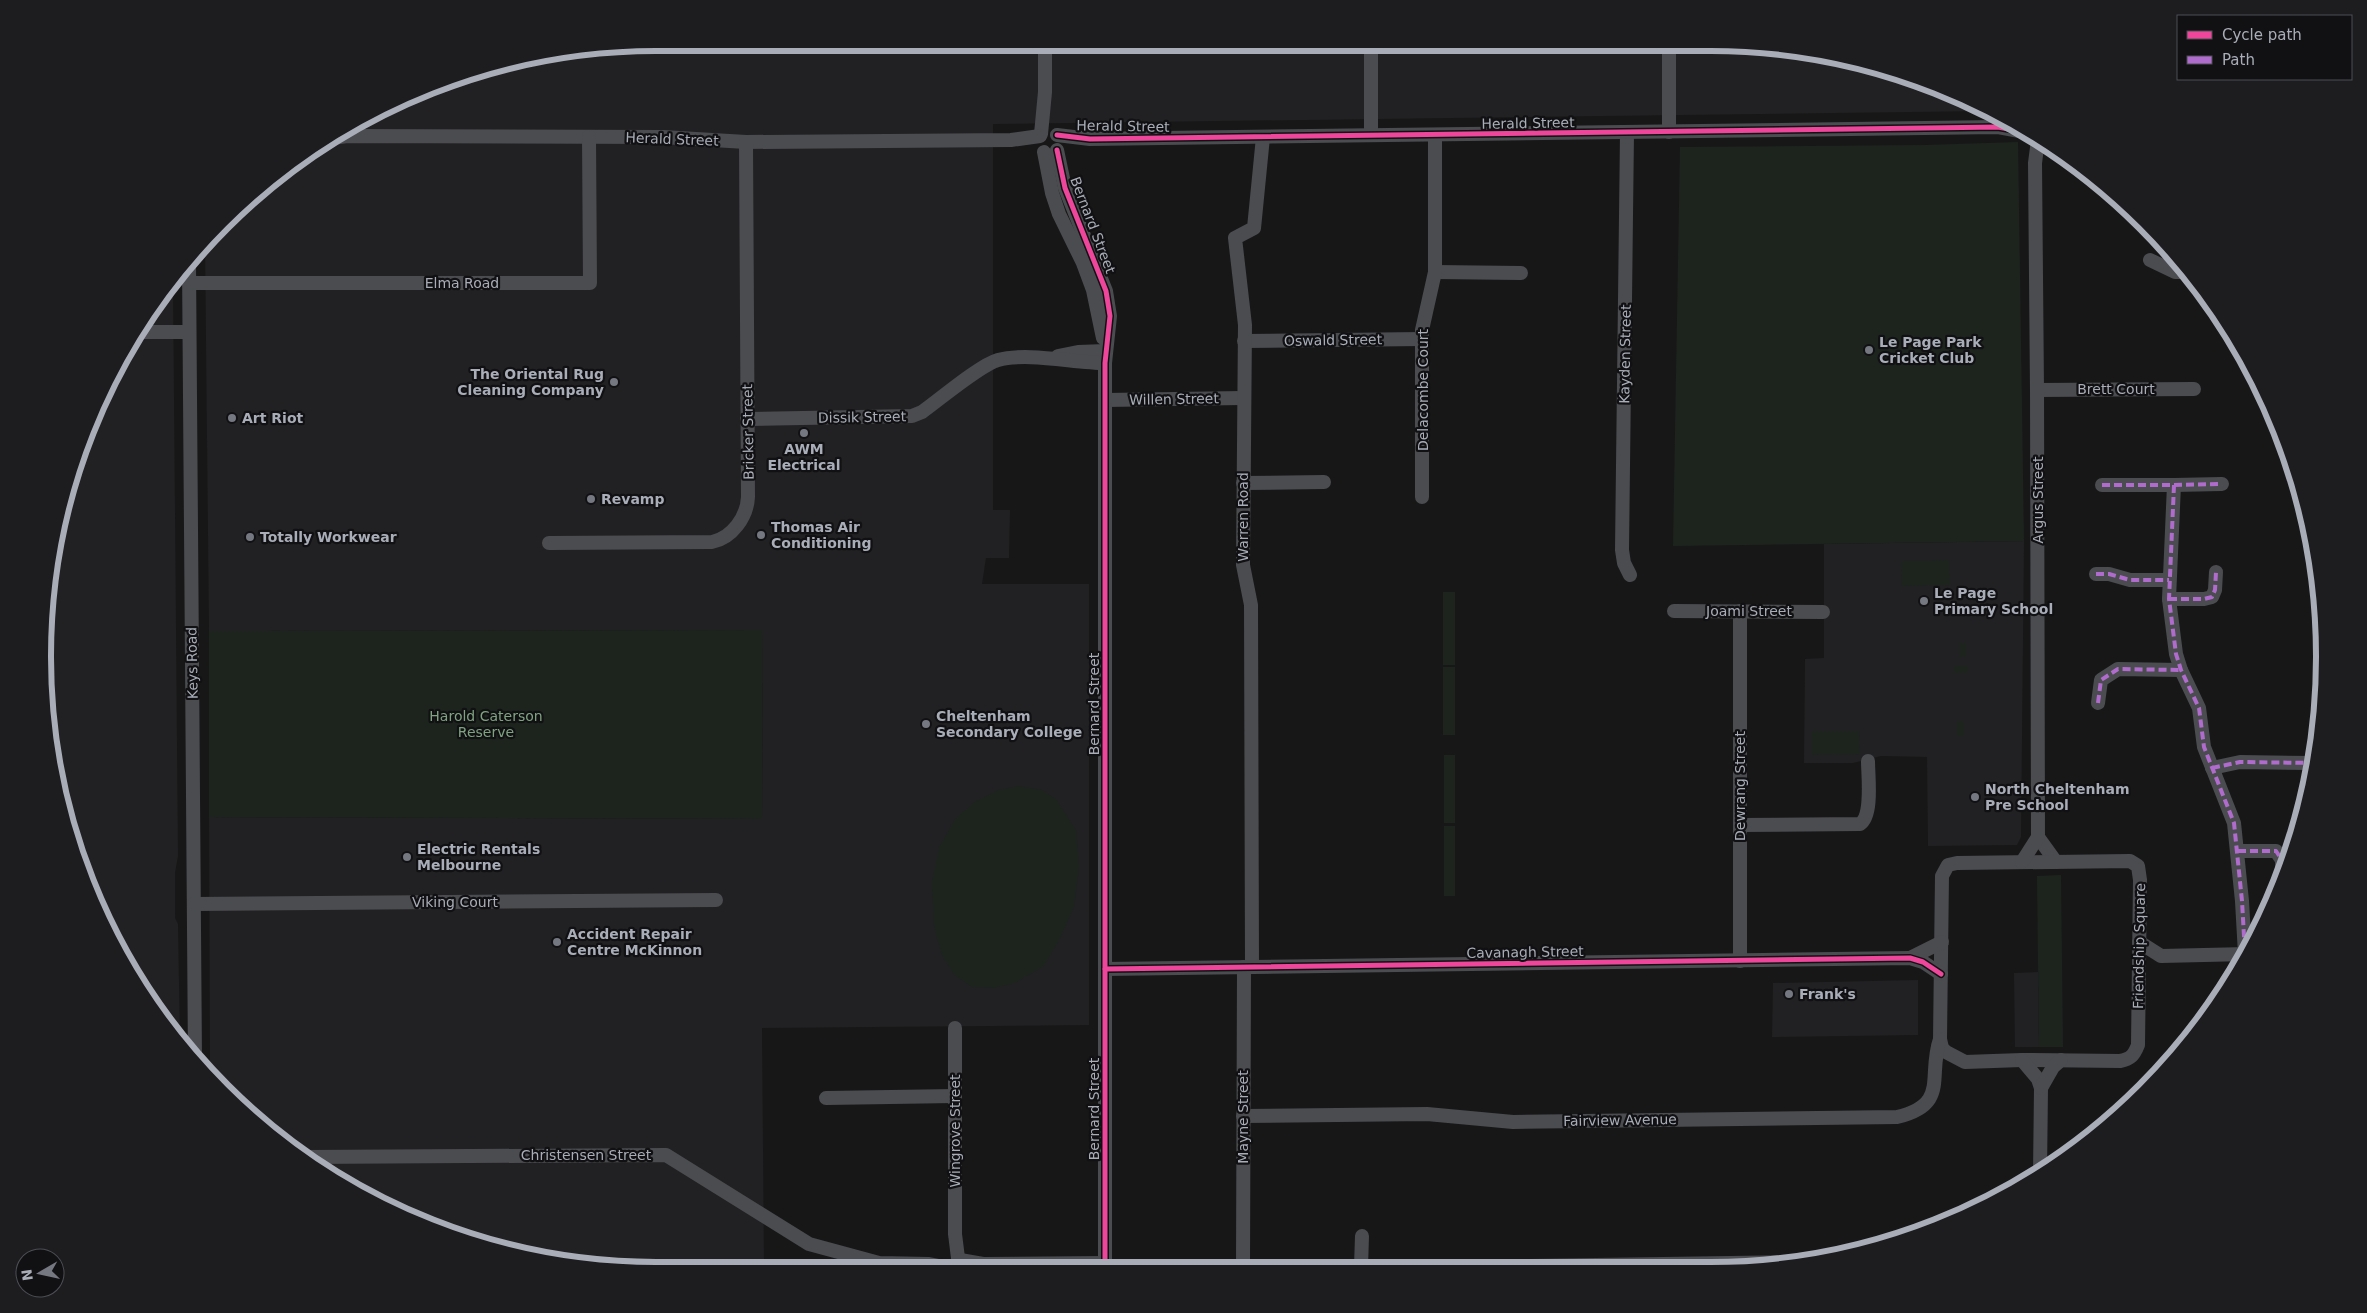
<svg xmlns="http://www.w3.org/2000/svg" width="2367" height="1313" font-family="'DejaVu Sans',sans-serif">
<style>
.built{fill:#212123}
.green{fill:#1d241e}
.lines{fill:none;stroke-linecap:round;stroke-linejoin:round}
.minor{stroke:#4b4c50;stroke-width:14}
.quiet{stroke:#b06ccc;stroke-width:4;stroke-dasharray:8 4;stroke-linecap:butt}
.cycleway-casing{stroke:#111113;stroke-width:8}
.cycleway{stroke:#ed469a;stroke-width:5}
.poi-dot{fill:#757880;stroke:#111113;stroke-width:2}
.labels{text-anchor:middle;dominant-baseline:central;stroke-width:4.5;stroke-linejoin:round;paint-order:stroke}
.street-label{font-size:14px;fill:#a8adb8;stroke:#111113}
.poi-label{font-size:14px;font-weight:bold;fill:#a8adb8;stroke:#111113;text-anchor:start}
.park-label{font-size:14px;fill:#7fa381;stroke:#111113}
.rim{fill:none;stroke:#a8adb8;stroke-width:6}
</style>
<rect width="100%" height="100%" fill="#171717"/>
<g class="built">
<path d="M1750,44L1908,75L1987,111L993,124V510H1010L1009,558H986L982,584H1089V1025L762,1028L764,1269H617L497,1249L349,1188L252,1118L210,1076L209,817L762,819L763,630L209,631L205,243L222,223L283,169L385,106L459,75L576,48Z"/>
<path d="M173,282L178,856L175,873V918L178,924L180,1040L125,964L89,891L54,777L44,696L48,577L64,497L106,385L146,315Z"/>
<path d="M2024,541L2021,837L2017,845L1928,846L1927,757L1881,756L1853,763H1804L1805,659L1824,658V544Z"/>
<path d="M2038,972L2039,1047H2015L2014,973Z"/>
<path d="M1918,980V1035L1772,1037L1773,983Z"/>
</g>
<g class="green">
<path d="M2018,142L2024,541L1673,546L1680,147L1925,145Z"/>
<path d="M1949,560L1950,585L1902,586L1901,561Z"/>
<rect x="1443" y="592" width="12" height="73"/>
<path d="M763,630L762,819L209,817V631Z"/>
<rect x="1959" y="643" width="7" height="14"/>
<rect x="1954" y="666" width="14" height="7"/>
<rect x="1443" y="667" width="12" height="68"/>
<rect x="1957" y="721" width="7" height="15"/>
<path d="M1812,731H1859L1860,754L1812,755Z"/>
<rect x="1444" y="755" width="11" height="68"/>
<path d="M1019,786L1042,790L1056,799L1076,830L1079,867L1074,907L1060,939L1044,966L1015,983L994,988L972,987L954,975L942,956L934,926L932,882L939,847L955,819L973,803L998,790Z"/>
<rect x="1444" y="826" width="11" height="70"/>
<path d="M2061,875L2063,1047H2039L2037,876Z"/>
</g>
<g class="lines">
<g class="minor">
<path d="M1669,44V132"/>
<path d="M1371,45V135"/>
<path d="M1627,133L1622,550L1624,563L1630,575"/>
<path d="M1041,134L1045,92V46"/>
<path d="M1057,135L1090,139L1998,127L2025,132"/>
<path d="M333,138L347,136L663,137L746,142L1011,140L1040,136"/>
<path d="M1057,150L1065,188L1106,291L1110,316L1105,363V1268"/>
<path d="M1044,152L1052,193L1059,214L1083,263L1093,290L1103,338"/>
<path d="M2150,260L2175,272H2188"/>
<path d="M189,263L195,1062"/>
<path d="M1435,272L1521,273"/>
<path d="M189,283H590L589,137"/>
<path d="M136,332H189"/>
<path d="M1244,341L1422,339"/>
<path d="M1058,356L1078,352L1106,351"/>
<path d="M2037,390L2194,389"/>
<path d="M1105,400L1243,398"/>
<path d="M747,419L912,416L922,412C939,400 980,365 998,360C1028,352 1074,363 1105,363"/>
<path d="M1243,483L1324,482"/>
<path d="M2102,485H2174L2169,599L2176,654L2181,670L2199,708L2204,747L2234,823L2242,901L2245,954"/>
<path d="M2174,485L2222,484"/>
<path d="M1422,497V330L1435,272V135"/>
<path d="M549,543L712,542C732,538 747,517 748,497L746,142"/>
<path d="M2096,574H2109L2130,580H2169"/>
<path d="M2169,599H2204L2212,597L2215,590L2216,572"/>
<path d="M1674,611L1823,612"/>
<path d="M2098,703L2101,680L2118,669L2181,670"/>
<path d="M2212,768L2240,762L2313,763"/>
<path d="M1740,825L1860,824C1873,816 1868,776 1868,761"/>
<path d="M2038,837L2056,862"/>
<path d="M2238,851H2276L2282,860V875"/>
<path d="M2130,861L2138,866L2140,880L2138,1045C2134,1055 2131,1059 2120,1061L2022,1060L1965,1062L1946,1052L1942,1048L1940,1039L1942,876L1948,865L1957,863Z"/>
<path d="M2022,862L2038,837L2037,390L2035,163L2038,140"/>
<path d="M194,904L716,900"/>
<path d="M2139,942L2161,956L2247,954"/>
<path d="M1910,958L1942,942"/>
<path d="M1740,961V611"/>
<path d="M1252,967L1251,605L1243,565L1245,325L1235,238L1254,228L1263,137"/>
<path d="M1105,969L1910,958L1923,962L1941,974"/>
<path d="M955,1028V1234L958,1258"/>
<path d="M2022,1060L2038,1079L2041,1088L2040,1173"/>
<path d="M2041,1088L2053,1067L2061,1060"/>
<path d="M826,1098L955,1096"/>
<path d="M1243,1116L1427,1114L1513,1122L1897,1117C1950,1104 1927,1077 1940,1039"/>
<path d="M305,1157L666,1155L809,1244L879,1263L929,1264L949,1268"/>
<path d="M960,1260L983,1264L1105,1263"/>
<path d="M1529,1266L1804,1262"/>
<path d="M1243,1267L1244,967"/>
<path d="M1361,1267L1362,1236"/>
</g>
<g class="quiet">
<path d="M2102,485H2174L2169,599L2176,654L2181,670L2199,708L2204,747L2234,823L2242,901L2245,954"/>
<path d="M2174,485L2222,484"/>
<path d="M2096,574H2109L2130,580H2169"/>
<path d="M2169,599H2204L2212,597L2215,590L2216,572"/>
<path d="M2098,703L2101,680L2118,669L2181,670"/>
<path d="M2212,768L2240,762L2313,763"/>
<path d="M2238,851H2276L2282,860V875"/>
</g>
<g class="cycleway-casing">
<g id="cycleway">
<path d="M1057,135L1090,139L1998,127L2025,132"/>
<path d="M1057,150L1065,188L1106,291L1110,316L1105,363V1268"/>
<path d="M1105,969L1910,958L1923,962L1941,974"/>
</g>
</g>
<use href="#cycleway" class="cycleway"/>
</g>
<g class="poi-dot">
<circle cx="1869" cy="350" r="5"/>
<circle cx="614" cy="382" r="5"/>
<circle cx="232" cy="418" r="5"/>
<circle cx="804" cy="433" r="5"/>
<circle cx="591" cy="499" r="5"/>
<circle cx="761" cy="535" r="5"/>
<circle cx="250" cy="537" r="5"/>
<circle cx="1924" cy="601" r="5"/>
<circle cx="926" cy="724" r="5"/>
<circle cx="1975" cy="797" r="5"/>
<circle cx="407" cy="857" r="5"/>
<circle cx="557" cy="942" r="5"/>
<circle cx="1789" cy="994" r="5"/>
</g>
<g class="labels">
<g class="street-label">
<text transform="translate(1528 123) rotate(-1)">Herald Street</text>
<text transform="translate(1123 126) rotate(1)">Herald Street</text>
<text transform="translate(672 139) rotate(2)">Herald Street</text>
<text transform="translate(1093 225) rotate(69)">Bernard Street</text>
<text x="462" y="283">Elma Road</text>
<text transform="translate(1333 340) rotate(-1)">Oswald Street</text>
<text transform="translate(1625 354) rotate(-89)">Kayden Street</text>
<text x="2116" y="389">Brett Court</text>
<text transform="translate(1423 390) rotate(-90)">Delacombe Court</text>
<text transform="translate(1174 399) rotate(-1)">Willen Street</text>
<text transform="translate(862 417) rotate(-1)">Dissik Street</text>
<text transform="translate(748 432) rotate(-91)">Bricker Street</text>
<text transform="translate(2038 500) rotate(-90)">Argus Street</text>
<text transform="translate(1243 517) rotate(-90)">Warren Road</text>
<text x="1749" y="611">Joami Street</text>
<text transform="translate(192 663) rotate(-91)">Keys Road</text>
<text transform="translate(1094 704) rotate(-90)">Bernard Street</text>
<text transform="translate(1740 786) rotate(-90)">Dewrang Street</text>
<text x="455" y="902">Viking Court</text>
<text transform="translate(2139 946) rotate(-89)">Friendship Square</text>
<text transform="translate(1525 952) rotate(-1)">Cavanagh Street</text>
<text transform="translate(1094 1109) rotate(-90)">Bernard Street</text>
<text transform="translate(1243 1117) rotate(-90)">Mayne Street</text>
<text transform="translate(1620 1120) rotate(-1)">Fairview Avenue</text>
<text transform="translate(955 1131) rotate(-90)">Wingrove Street</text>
<text x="586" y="1155">Christensen Street</text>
</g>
<g class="poi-label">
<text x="1879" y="342">Le Page Park<tspan x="1879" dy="16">Cricket Club</tspan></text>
<text x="604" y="374" text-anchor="end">The Oriental Rug<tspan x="604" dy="16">Cleaning Company</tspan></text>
<text x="242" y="418">Art Riot</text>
<text x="804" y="449" text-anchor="middle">AWM<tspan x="804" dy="16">Electrical</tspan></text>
<text x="601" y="499">Revamp</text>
<text x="771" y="527">Thomas Air<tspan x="771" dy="16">Conditioning</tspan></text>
<text x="260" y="537">Totally Workwear</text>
<text x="1934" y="593">Le Page<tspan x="1934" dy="16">Primary School</tspan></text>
<text x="936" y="716">Cheltenham<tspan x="936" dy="16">Secondary College</tspan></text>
<text x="1985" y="789">North Cheltenham<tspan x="1985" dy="16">Pre School</tspan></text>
<text x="417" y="849">Electric Rentals<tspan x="417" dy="16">Melbourne</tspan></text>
<text x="567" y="934">Accident Repair<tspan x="567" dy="16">Centre McKinnon</tspan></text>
<text x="1799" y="994">Frank's</text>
</g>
<g class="park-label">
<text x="486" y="716">Harold Caterson<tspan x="486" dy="16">Reserve</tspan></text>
</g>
</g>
<path d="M0 0H2367V1313H0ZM656 51H1711A605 605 0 0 1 2316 656V657A605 605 0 0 1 1711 1262H656A605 605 0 0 1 51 657V656A605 605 0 0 1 656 51Z" fill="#1d1d20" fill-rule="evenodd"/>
<path class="rim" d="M656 51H1711A605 605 0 0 1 2316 656V657A605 605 0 0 1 1711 1262H656A605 605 0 0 1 51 657V656A605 605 0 0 1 656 51Z"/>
<rect x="2177" y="15" width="175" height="65" fill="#111113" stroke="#4d4f55"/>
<rect x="2187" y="31" width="25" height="8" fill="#ed469a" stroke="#4d4f55"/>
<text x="2222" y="40" font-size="15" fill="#a8adb8">Cycle path</text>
<rect x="2187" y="56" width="25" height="8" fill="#b06ccc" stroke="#4d4f55"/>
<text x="2222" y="65" font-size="15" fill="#a8adb8">Path</text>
<g transform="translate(40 1273) rotate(261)"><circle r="24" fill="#111113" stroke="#4d4f55"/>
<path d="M0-4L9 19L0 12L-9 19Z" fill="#757880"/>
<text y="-8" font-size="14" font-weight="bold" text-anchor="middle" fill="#a8adb8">N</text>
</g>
</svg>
